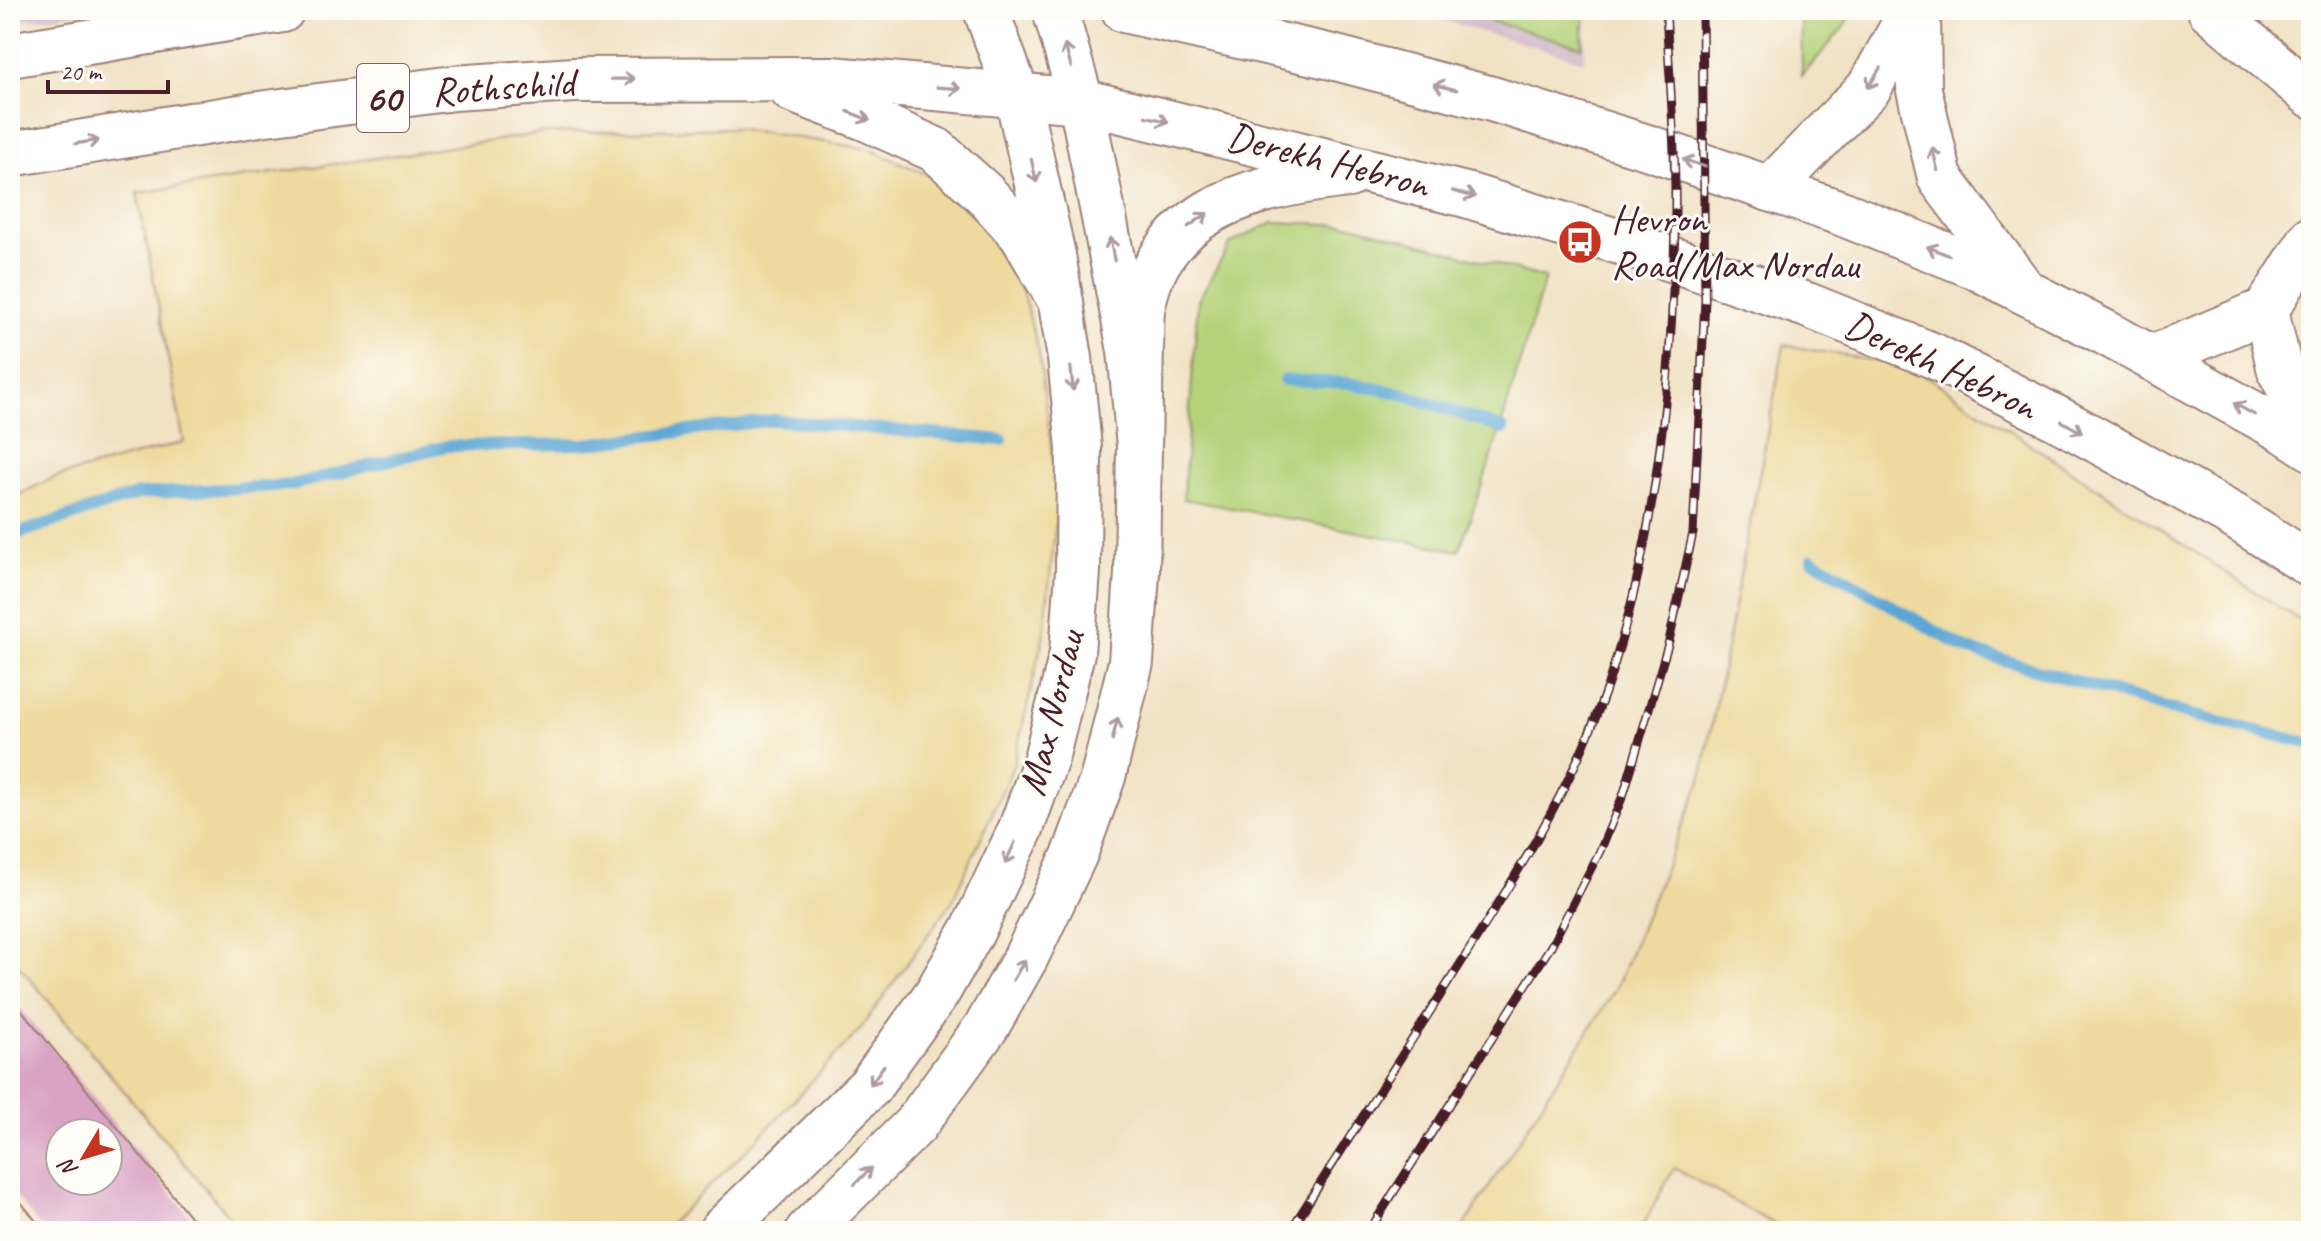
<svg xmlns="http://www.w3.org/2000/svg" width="2321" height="1241" font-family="Caveat,sans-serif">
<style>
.industrial{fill:#d1bdcb}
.green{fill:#b5d279;stroke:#807852;stroke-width:2}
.sand{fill:#eeda9e;stroke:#9c7c64;stroke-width:2}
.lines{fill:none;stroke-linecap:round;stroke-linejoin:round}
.stream{stroke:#5ba6d3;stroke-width:12}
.building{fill:#d9a3c4;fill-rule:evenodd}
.minor-casing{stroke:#9e8078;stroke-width:48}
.highway-casing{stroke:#9e8078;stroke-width:48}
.minor{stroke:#fff;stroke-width:44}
.highway{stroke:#fff;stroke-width:44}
.rail-casing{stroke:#4a1f2b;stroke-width:9}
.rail{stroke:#fdfcf7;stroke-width:6;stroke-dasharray:18;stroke-linecap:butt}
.oneway{stroke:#ae9aa0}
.labels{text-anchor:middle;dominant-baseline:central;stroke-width:6;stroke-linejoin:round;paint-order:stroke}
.shield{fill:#fdfcf7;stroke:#806168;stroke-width:2}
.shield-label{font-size:38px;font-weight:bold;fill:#4a1f2b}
.street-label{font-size:40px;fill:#4a1f2b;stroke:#fdfcf7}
.poi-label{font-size:40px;fill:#4a1f2b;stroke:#fdfcf7;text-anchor:start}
</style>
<rect width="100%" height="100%" fill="#fdfcf7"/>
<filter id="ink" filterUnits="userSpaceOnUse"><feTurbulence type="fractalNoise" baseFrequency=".0125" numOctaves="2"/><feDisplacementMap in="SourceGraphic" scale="16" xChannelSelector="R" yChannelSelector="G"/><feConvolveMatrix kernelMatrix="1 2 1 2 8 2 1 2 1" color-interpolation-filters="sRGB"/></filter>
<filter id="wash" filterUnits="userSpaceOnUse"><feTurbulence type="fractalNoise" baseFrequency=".006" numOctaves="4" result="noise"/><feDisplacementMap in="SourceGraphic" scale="32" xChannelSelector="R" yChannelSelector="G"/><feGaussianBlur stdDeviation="1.8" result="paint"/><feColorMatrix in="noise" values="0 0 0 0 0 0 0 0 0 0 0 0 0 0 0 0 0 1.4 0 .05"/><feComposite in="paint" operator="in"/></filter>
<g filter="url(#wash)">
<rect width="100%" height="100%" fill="#f1e2c4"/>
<g class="industrial">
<path d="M10,10H104L10,22Z"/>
<path d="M1407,10H1587L1584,61Z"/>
</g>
<g class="green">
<path d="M1453,10H1584L1582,47Z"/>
<path d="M1801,10H1853L1843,28L1802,76Z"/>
<path d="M1273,222L1353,225L1545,278L1494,450L1459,551L1183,499L1198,300L1231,243Z"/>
</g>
<g class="sand">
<path d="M735,128L869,149L933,177L980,223L1022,291L1039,352L1058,501L1044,633L1013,767L953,900L858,1032L748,1149L662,1231H241L10,955V499L53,478L184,442L137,193L545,133Z"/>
<path d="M1784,345L1914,368L2311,628V1231H1786L1674,1168L1640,1231H1461L1616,988L1701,781Z"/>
</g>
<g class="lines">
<g class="stream">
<path d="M1284,380L1348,383L1404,394L1503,429"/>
<path d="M10,536L138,494L291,485L447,446L585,444L775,420L1002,440"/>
<path d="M1812,559L1966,649L2187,714L2311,744"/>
</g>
</g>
<g id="blocks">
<path class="building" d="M10,996L202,1231H44L10,1189ZM60,1133H108V1181H60Z"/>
</g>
</g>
<g filter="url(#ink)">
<use href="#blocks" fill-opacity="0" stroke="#9e8078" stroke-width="2"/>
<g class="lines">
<g class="minor-casing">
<g id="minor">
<path d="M1918,10L1919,90L1940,178L2025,292"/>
<path d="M2210,10L2311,95"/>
<path d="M1770,189L1869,88L1912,10"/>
<path d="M2266,310L2280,371L2311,431"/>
<path d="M2152,358L2266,310L2311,239"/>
<path d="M721,1231L870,1086L937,993L973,930L1020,831L1046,759L1072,653L1078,571L1079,448L1070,358L1053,255L1017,95L986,10"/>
<path d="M808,1231L915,1125L987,1026L1026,957L1075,854L1103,777L1131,662L1137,573L1139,446L1130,350L1081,101L1055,10"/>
</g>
</g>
<g class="highway-casing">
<g id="highway">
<path d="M1124,10L1332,57L1492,99L1650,148L1841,213L1974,266L2106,333L2285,431L2311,448"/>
<path d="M10,55L282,10"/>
<path d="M792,90L863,117L936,150L985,194L1022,235L1061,302"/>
<path d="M10,154L259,114L454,88L574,80L832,79L1081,101L1466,195L1620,242L1807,305L1934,356L2060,420L2234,516L2311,565"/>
<path d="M1139,446C1140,413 1140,381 1141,348C1142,334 1140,318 1143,305C1162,205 1263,184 1349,175"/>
</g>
</g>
<use href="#minor" class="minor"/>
<use href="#highway" class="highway"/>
<g class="rail-casing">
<g id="rail">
<path d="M1290,1231C1343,1147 1397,1064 1450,980C1510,886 1572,790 1608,684C1658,533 1674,366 1675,208C1676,142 1669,76 1666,10"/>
<path d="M1369,1231L1551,946L1600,851L1624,793L1669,641L1693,533L1705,300L1702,10"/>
</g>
</g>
<use href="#rail" class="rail"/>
</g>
<defs><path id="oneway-shaft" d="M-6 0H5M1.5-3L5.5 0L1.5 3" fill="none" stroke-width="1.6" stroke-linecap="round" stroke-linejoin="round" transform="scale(2)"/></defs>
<g class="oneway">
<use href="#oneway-shaft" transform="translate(1068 56) rotate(-106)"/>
<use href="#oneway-shaft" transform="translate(1874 78) rotate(121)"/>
<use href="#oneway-shaft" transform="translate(623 79) rotate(-1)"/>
<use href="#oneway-shaft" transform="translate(1445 87) rotate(-166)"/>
<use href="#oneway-shaft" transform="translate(949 88) rotate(4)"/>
<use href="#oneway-shaft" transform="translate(859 116) rotate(22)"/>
<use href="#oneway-shaft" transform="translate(1157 119) rotate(13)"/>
<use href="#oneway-shaft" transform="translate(87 142) rotate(-9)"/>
<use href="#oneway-shaft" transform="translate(1935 159) rotate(-103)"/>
<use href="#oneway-shaft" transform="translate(1694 163) rotate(-161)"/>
<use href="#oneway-shaft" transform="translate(1034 171) rotate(77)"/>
<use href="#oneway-shaft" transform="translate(1464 194) rotate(15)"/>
<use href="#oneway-shaft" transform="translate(1198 220) rotate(-35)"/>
<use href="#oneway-shaft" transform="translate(1112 249) rotate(-101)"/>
<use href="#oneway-shaft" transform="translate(1938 251) rotate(-158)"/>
<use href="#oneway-shaft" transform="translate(1072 379) rotate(84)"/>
<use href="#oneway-shaft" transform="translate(2244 409) rotate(-151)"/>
<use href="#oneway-shaft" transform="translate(2072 427) rotate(29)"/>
<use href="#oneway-shaft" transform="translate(1115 729) rotate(-76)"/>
<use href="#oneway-shaft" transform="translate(1010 853) rotate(115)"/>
<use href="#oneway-shaft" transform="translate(1019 970) rotate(-60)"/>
<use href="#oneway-shaft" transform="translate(877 1075) rotate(126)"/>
<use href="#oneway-shaft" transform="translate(863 1176) rotate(-45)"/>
</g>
</g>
<defs>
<g id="bus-disc" transform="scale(2.3)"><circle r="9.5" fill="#c8321e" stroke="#fdfcf7"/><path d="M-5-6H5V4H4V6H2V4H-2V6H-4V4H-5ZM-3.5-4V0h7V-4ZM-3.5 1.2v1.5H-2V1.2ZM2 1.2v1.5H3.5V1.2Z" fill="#fff"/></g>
</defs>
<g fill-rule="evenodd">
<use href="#bus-disc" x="1580" y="242"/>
</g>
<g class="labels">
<rect class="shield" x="357" y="64" width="52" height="68" rx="6"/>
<g class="shield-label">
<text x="383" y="98">60</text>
</g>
<g class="street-label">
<text transform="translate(503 87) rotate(-4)">Rothschild</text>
<text transform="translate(1328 160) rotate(14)">Derekh Hebron</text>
<text transform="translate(1941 365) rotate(25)">Derekh Hebron</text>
<text transform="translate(1051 713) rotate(-76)">Max Nordau</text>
</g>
<g class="poi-label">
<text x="1611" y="219">Hevron<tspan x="1611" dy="46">Road/Max Nordau</tspan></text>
</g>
</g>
<rect width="2321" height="1241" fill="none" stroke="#fdfcf7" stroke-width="40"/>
<g transform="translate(84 1157) rotate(232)"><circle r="38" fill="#fdfcf7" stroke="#b5a4a5" stroke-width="2"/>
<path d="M0-6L14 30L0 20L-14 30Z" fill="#c8321e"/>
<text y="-12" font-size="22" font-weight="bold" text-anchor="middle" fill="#4a1f2b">N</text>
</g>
<path d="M48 80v12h120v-12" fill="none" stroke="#4a1f2b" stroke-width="4"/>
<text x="60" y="80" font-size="24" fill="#4a1f2b" stroke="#fdfcf7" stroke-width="6" paint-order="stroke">20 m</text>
</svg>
